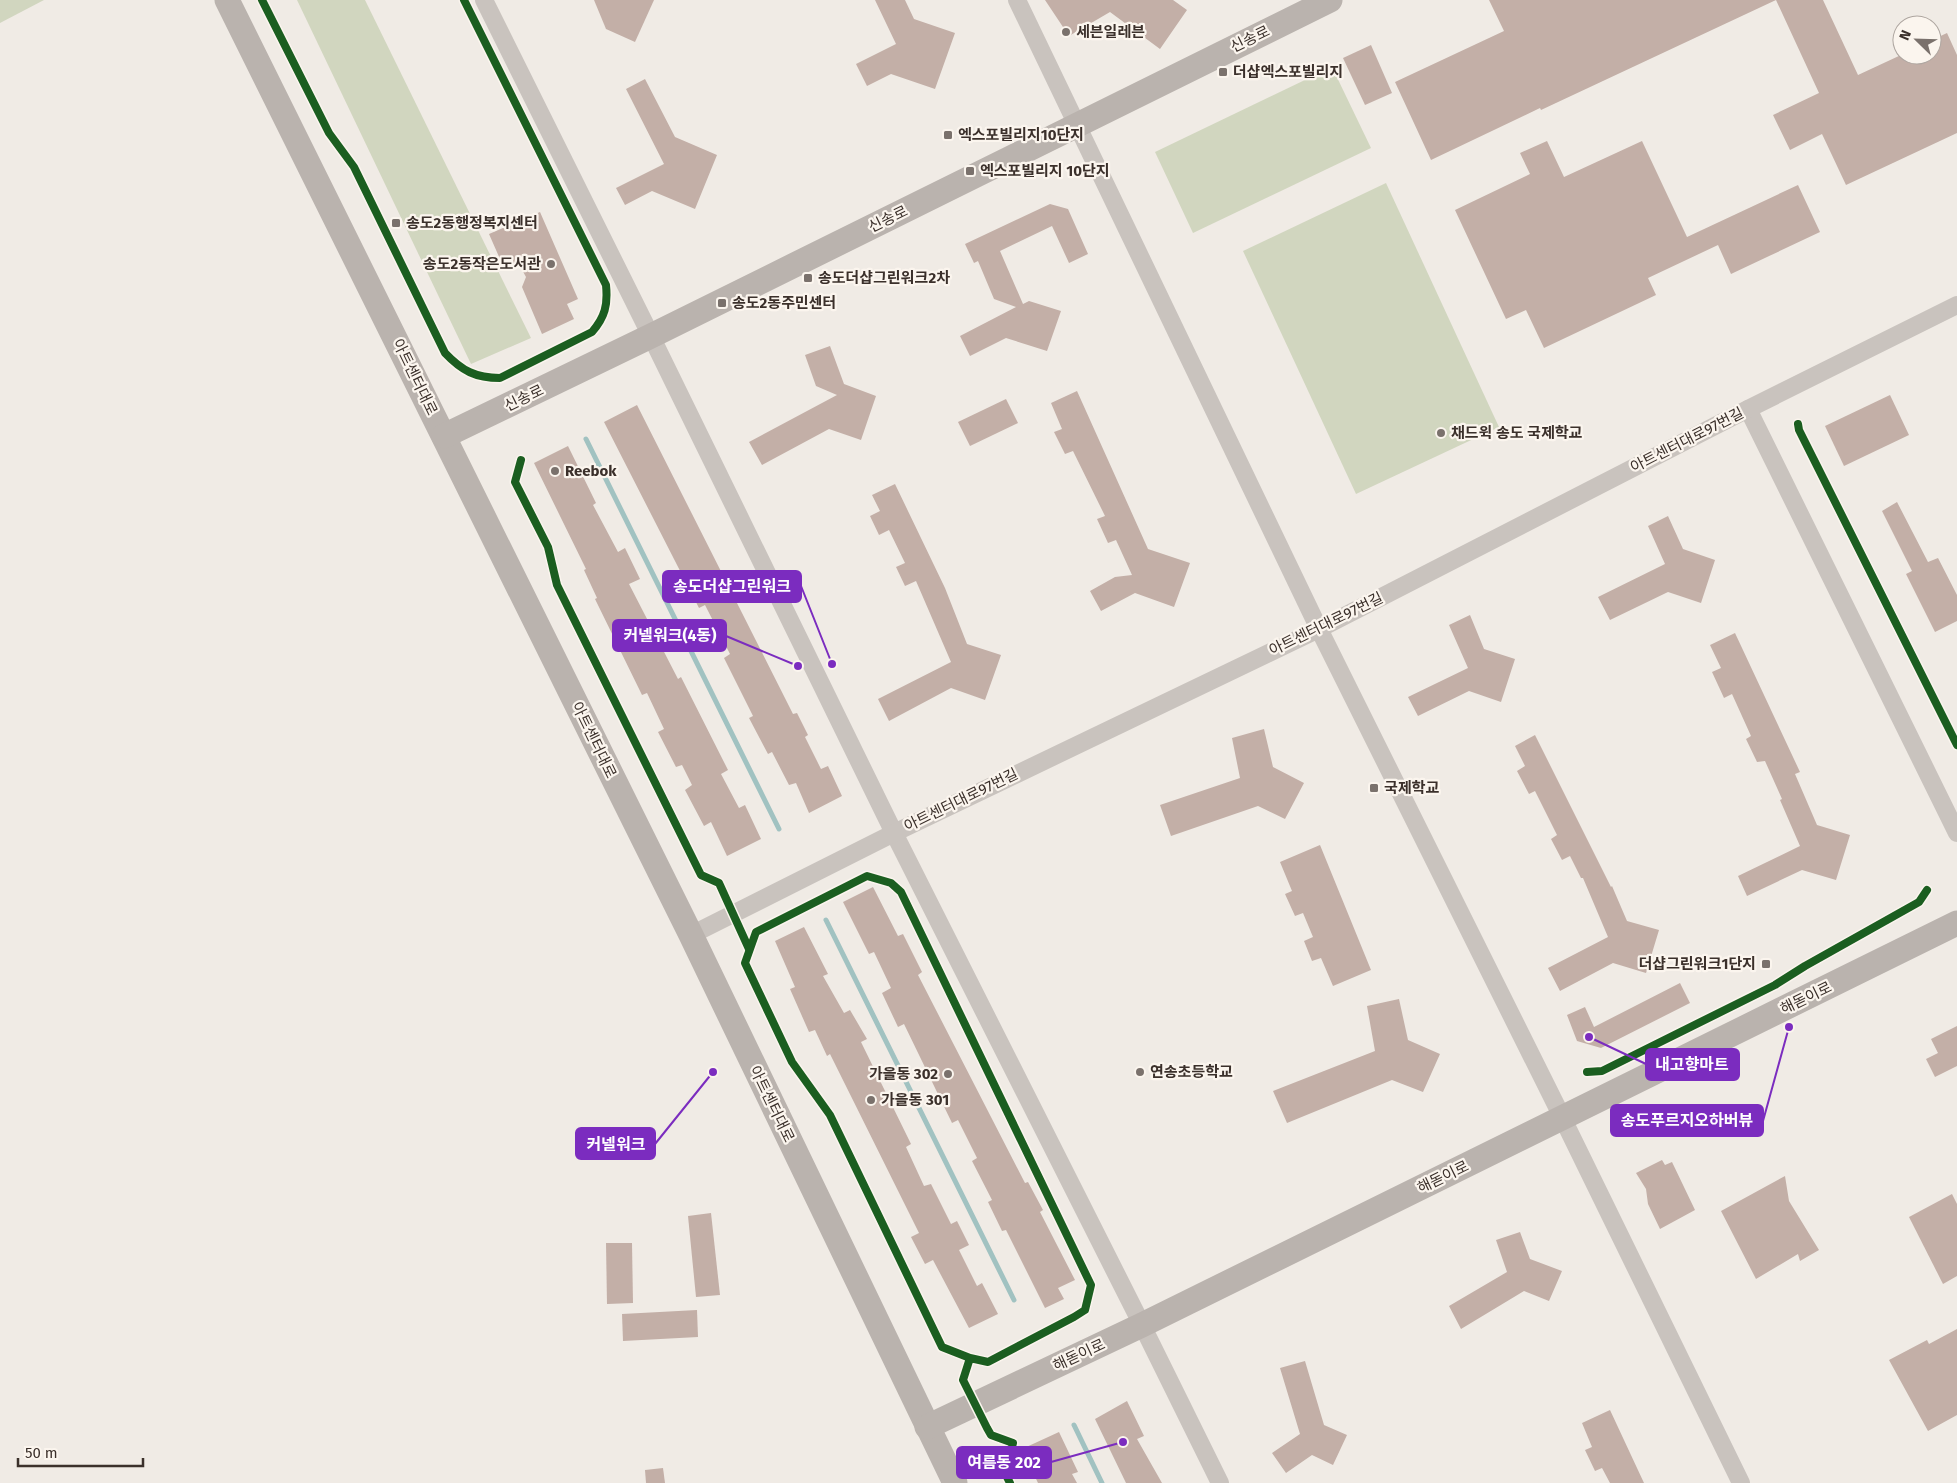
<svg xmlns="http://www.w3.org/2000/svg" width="1957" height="1483" font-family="'Fira Sans','Noto Sans KR',sans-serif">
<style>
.green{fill:#d1d6bf}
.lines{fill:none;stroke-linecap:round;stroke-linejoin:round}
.stream{stroke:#a1c2c1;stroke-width:5}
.building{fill:#c3afa7}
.street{stroke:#c9c3be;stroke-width:18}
.secondary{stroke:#bab3ae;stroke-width:25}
.cycleway-casing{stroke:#fbf5ee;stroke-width:11}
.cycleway{stroke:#1b5e20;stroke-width:8}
.poi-dot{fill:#7a716c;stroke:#fbf5ee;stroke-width:2}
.labels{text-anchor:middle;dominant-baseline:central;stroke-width:4.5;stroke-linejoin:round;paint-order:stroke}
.poi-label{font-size:15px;font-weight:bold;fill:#3b302b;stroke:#fbf5ee;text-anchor:start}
.street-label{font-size:15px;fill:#3b302b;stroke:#fbf5ee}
.leader{fill:none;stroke:#7b2cbf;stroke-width:2}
.callout-dot{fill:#7b2cbf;stroke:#fbf5ee;stroke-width:2}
.callout{fill:#7b2cbf;stroke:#7b2cbf;stroke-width:2}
.callout-label{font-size:16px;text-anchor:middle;font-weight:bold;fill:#fff}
</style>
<rect width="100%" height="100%" fill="#f0ebe5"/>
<g class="green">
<path d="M0,0H44L0,23Z"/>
<path d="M297,0H365L531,338L471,364Z"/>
<path d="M1332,67L1371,148L1193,233L1155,152Z"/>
<path d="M1386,183L1499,427L1356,494L1243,251Z"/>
</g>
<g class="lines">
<g class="stream">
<path d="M586,439L779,829"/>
<path d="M826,920L1014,1300"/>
<path d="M1074,1425L1102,1483"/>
</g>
</g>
<g class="building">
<path d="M594,0H654L635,42L606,29Z"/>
<path d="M875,0H905L914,19L955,33L935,89L891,74L867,86L856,64L896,44Z"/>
<path d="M1045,0H1173L1187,10L1160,49L1110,12L1069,36Z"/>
<path d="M1489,0H1823L1858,75L1901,55H1932V40L1947,33L1957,55V133L1846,185L1822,134L1790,150L1773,115L1819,93L1776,0L1541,110L1540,108L1431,160L1395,82L1504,31Z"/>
<path d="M1371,45L1392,93L1365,105L1343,58Z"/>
<path d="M645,79L675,137L717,155L695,209L652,191L625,205L616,188L664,164L626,89Z"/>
<path d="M1547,141L1564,177L1642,141L1687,237L1798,185L1820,232L1731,274L1718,245L1648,278L1656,295L1544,348L1526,310L1506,319L1455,210L1530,174L1520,153Z"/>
<path d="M1050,204L1068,209L1088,254L1069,263L1052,226L1000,251L1023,304L1029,301L1061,311L1047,351L1006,338L970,356L960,336L1016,307L994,299L978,261L974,263L965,244Z"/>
<path d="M540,212L578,299L567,304L574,319L542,334L522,287L526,277L520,266L500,259L489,234Z"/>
<path d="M830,346L844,384L876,396L861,440L829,429L762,465L749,442L837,395L816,386L805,355Z"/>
<path d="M1077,391L1148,549L1190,563L1174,607L1135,593L1101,611L1090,591L1115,577L1132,575L1116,540L1108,543L1097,519L1105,516L1073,451L1065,454L1054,432L1062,429L1051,403Z"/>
<path d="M1890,395L1909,435L1844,466L1825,426Z"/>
<path d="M1006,399L1018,423L970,446L958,422Z"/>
<path d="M637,405L793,714L797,713L808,735L805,737L821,769L828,766L842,796L809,813L796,783L789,785L772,752L768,754L749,718L753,716L724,658L730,654L705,605L699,608L604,422Z"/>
<path d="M568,446L596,503L593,505L618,552L625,548L640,579L629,584L678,679L681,677L728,770L721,774L739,808L745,805L761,839L727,856L711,822L704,826L685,790L692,785L682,765L676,767L658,732L664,729L647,693L642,695L595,599L597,598L584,570L586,569L534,463Z"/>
<path d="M895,484L945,588L967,644L1001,655L985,700L951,688L889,721L878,699L951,662L916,581L905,586L896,567L905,563L889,530L879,535L870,516L880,511L872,495Z"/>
<path d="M1897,502L1928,562L1938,558L1957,595V621L1935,632L1906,574L1912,571L1882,511Z"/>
<path d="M1668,516L1683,549L1715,560L1701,603L1668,592L1610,620L1598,597L1665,564L1648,526Z"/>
<path d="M1470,615L1484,649L1515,659L1501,702L1469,691L1418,716L1408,697L1468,668L1449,625Z"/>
<path d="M1735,633L1800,772L1795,774L1817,825L1850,835L1836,880L1802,870L1747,896L1738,876L1800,846L1780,800L1782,799L1765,761L1757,762L1746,739L1751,736L1732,694L1724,698L1712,672L1721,668L1710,645Z"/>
<path d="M1264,729L1273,767L1304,783L1285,819L1258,806L1171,836L1160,805L1240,778L1232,738Z"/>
<path d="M1535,735L1611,887L1612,886L1627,921L1659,930L1646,973L1613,963L1560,991L1548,968L1608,937L1583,878H1581L1570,856L1562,860L1551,839L1557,835L1535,791L1529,794L1517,771L1525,766L1515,746Z"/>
<path d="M1320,845L1371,970L1333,986L1321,958L1312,961L1304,941L1313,937L1303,913L1295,916L1285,894L1292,891L1280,862Z"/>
<path d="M873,887L898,936L903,934L922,972L918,975L1025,1183L1028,1182L1043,1210L1040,1212L1075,1280L1058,1288L1064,1299L1045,1308L1006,1230L1002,1231L988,1202L992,1200L972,1161L977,1158L958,1120L952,1123L904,1024L898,1027L882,993L891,988L874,952L869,954L843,902Z"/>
<path d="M804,927L828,974L823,976L844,1013L850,1010L867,1039L861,1042L911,1144L906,1147L924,1186L931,1184L951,1224L957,1221L969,1245L959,1250L977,1286L982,1283L998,1314L969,1328L933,1260L925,1264L911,1237L919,1233L830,1054L827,1056L815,1030L809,1032L790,989L795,987L775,941Z"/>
<path d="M1680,983L1690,1003L1601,1048L1577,1041L1567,1015L1585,1007L1594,1027Z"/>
<path d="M1399,999L1408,1040L1440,1054L1423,1092L1392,1080L1287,1123L1273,1091L1375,1051L1367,1006Z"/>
<path d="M1957,1026V1066L1935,1077L1926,1059L1938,1053L1931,1039Z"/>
<path d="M1662,1160L1665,1165L1672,1162L1695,1210L1660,1229L1648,1204L1646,1189L1636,1173Z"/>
<path d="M1785,1176L1789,1201L1819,1250L1800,1261L1798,1254L1756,1279L1721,1211Z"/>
<path d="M1952,1194L1957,1204V1276L1943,1284L1909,1217Z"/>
<path d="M711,1213L720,1295L696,1297L688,1216Z"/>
<path d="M1520,1232L1530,1259L1562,1271L1549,1301L1524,1291L1461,1329L1449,1306L1507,1272L1496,1240Z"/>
<path d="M606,1243H632L633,1303L607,1304Z"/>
<path d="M697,1310L698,1337L623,1341L622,1314Z"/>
<path d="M1957,1329V1415L1928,1431L1889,1360L1927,1340L1929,1344Z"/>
<path d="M1305,1361L1324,1425L1347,1435L1333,1465L1312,1455L1286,1473L1272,1453L1300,1434L1280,1368Z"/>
<path d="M1127,1401L1144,1436L1137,1439L1162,1483H1126L1095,1419Z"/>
<path d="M1610,1410L1644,1483H1610L1602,1468L1595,1471L1585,1450L1592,1447L1582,1423Z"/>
<path d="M1059,1432L1078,1472L1072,1474L1077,1483H1038L1022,1449Z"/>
<path d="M663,1468L665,1483H646L645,1470Z"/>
</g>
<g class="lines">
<g class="street">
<path d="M484,0L651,336L894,833L1142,1325L1220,1483"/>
<path d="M1017,0L1319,629L1563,1119L1741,1483"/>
<path d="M1748,409L1957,833"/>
<path d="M691,935L894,833L1319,629L1748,409L1957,305"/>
</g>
<g class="secondary">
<path d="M227,0L691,935L955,1483"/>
<path d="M444,436L651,336L1330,0"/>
<path d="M927,1427L1142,1325L1957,923"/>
</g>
<g class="cycleway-casing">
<g id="cycleway">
<path d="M262,0L329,133L354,167L445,353C462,371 476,378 500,378L592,332C605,317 608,305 606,285L464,0"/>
<path d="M1798,424L1799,430L1957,745"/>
<path d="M521,460L515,482L548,547L557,585L701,875L719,883L749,949"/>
<path d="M1587,1072L1602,1071L1775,985L1805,966L1919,902L1927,890"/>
<path d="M970,1358L988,1362L1074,1317L1085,1310L1091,1285L901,892L891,883L867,876L756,932L745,963L792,1062L830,1115L942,1347L970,1358L963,1380L987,1428L991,1435L1013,1443L1005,1473L1010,1483"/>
</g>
</g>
<use href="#cycleway" class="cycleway"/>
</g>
<g class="poi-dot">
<circle cx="1066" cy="32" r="5"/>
<rect x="1218" y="67" width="10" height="10" rx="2.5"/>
<rect x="943" y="130" width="10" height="10" rx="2.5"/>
<rect x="965" y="166" width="10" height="10" rx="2.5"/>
<rect x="391" y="218" width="10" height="10" rx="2.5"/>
<circle cx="551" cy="264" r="5"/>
<rect x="803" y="273" width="10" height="10" rx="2.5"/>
<rect x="717" y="298" width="10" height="10" rx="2.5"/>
<circle cx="1441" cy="433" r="5"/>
<circle cx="555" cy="471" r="5"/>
<rect x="1369" y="783" width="10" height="10" rx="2.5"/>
<rect x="1761" y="959" width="10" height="10" rx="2.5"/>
<circle cx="1140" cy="1072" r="5"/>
<circle cx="948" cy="1074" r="5"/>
<circle cx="871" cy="1100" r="5"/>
</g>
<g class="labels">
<g class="poi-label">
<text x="1076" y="32">세븐일레븐</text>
<text x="1233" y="72">더샵엑스포빌리지</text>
<text x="958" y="135">엑스포빌리지10단지</text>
<text x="980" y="171">엑스포빌리지 10단지</text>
<text x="406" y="223">송도2동행정복지센터</text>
<text x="541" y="264" text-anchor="end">송도2동작은도서관</text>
<text x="818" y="278">송도더샵그린워크2차</text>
<text x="732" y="303">송도2동주민센터</text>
<text x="1451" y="433">채드윅 송도 국제학교</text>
<text x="565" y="471">Reebok</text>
<text x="1384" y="788">국제학교</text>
<text x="1756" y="964" text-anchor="end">더샵그린워크1단지</text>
<text x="1150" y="1072">연송초등학교</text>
<text x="938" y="1074" text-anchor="end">가을동 302</text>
<text x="881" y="1100">가을동 301</text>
</g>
<g class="street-label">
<text transform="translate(1250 39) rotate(-26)">신송로</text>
<text transform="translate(888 219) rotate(-26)">신송로</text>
<text transform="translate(415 377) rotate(64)">아트센터대로</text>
<text transform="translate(524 398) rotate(-26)">신송로</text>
<text transform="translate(1687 440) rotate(-27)">아트센터대로97번길</text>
<text transform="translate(1326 624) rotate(-26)">아트센터대로97번길</text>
<text transform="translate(594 740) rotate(64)">아트센터대로</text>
<text transform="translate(961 800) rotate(-26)">아트센터대로97번길</text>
<text transform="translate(1806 998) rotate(-26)">해돋이로</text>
<text transform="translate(772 1104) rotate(64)">아트센터대로</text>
<text transform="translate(1443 1177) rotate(-26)">해돋이로</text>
<text transform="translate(1079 1355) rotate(-25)">해돋이로</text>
</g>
</g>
<path class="leader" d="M832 664L801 586M798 666L726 636M1589 1037L1646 1064M1789 1027L1763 1121M713 1072L655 1144M1123 1442L1051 1462"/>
<g class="callout-dot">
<circle cx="832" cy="664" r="5"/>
<circle cx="798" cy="666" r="5"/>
<circle cx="1589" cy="1037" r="5"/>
<circle cx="1789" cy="1027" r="5"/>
<circle cx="713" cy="1072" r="5"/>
<circle cx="1123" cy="1442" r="5"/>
</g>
<g class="callout">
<rect x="663" y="571" width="138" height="31" rx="5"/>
<rect x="613" y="620" width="113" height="31" rx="5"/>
<rect x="1646" y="1049" width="93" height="31" rx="5"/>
<rect x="1611" y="1105" width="152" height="31" rx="5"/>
<rect x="576" y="1128" width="79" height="31" rx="5"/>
<rect x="957" y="1447" width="94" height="31" rx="5"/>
</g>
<g class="callout-label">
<text x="732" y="592">송도더샵그린워크</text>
<text x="670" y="641">커넬워크(4동)</text>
<text x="1692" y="1070">내고향마트</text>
<text x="1687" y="1126">송도푸르지오하버뷰</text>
<text x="616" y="1150">커넬워크</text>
<text x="1004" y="1468">여름동 202</text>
</g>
<g transform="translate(1917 40) rotate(293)"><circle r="24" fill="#fbf5ee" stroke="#aea6a0"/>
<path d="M0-4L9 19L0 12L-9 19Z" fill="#7a716c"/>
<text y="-8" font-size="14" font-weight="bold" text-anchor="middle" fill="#3b302b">N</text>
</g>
<path d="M18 1458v8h125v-8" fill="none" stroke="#3b302b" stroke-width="2.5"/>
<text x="25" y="1458" font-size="15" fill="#3b302b" stroke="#fbf5ee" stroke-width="4" paint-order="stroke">50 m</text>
</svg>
